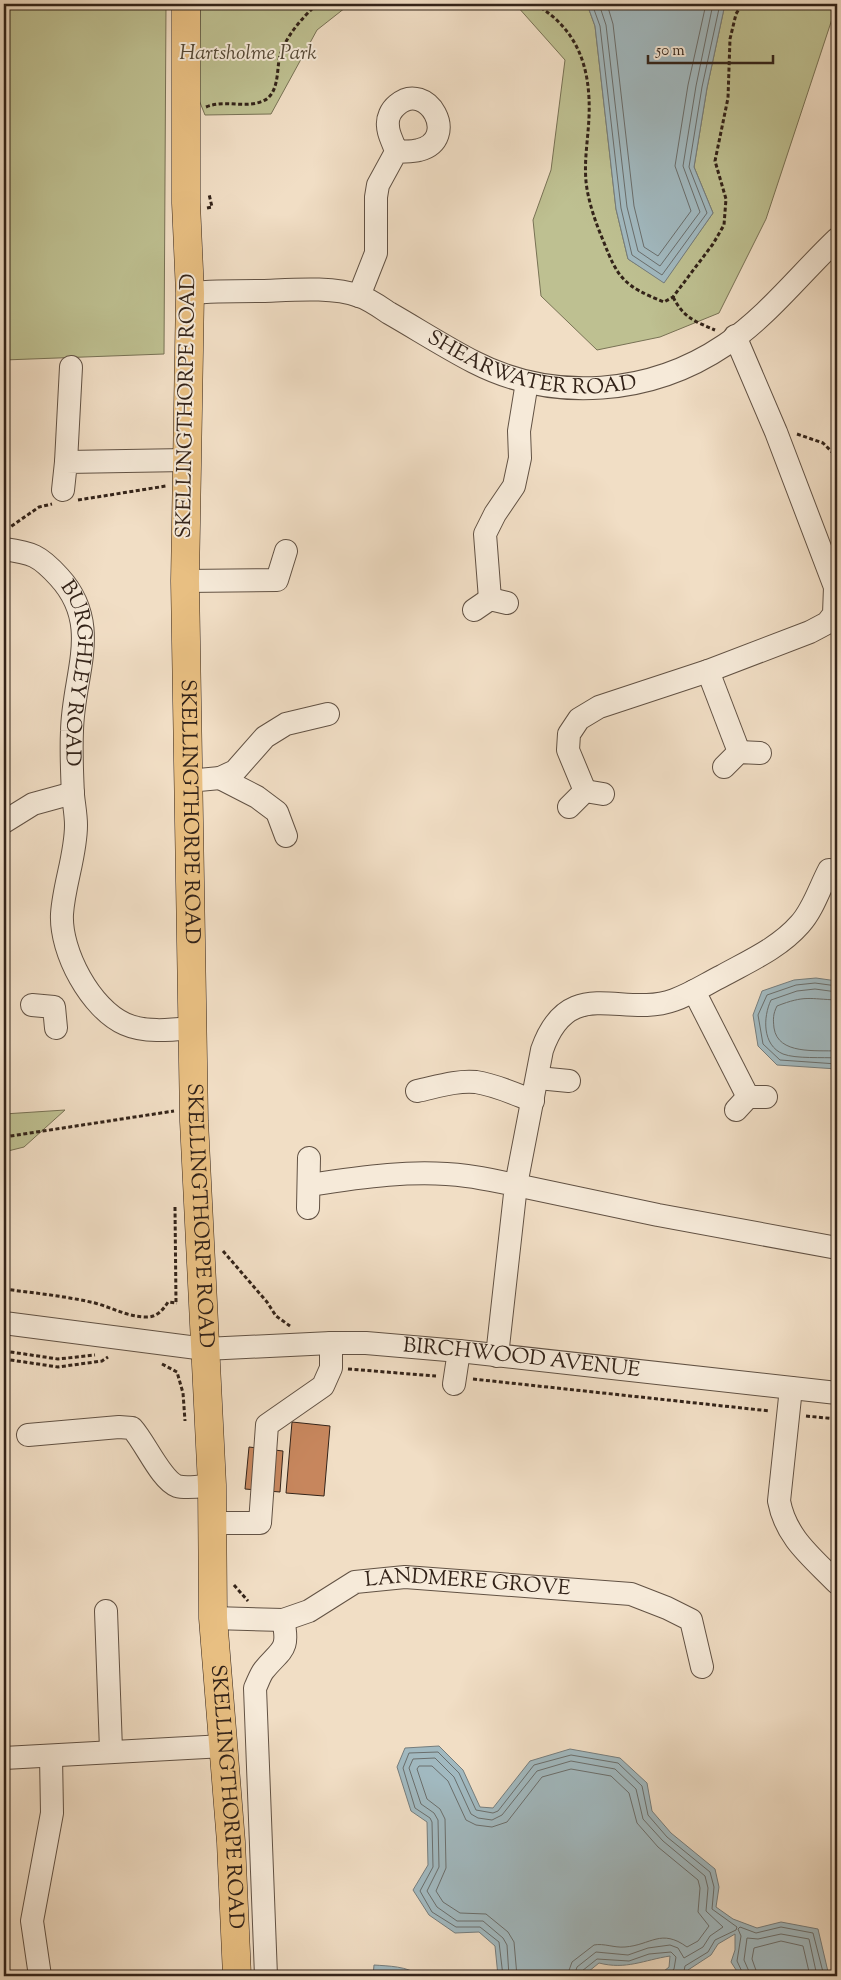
<svg xmlns="http://www.w3.org/2000/svg" width="841" height="1980" font-family="'Sorts Mill Goudy',serif">
<style>
.green{fill:#bec091;stroke:#787255}
.water{fill:#a1b9c0;stroke:#757d7d}
.lines{fill:none;stroke-linecap:round;stroke-linejoin:round}
.shore{stroke:#6a6e6c;stroke-width:1}
.building{fill:#c8875e;stroke:#332319}
.minor-casing{stroke:#625244;stroke-width:24}
.major-casing{stroke:#332319;stroke-width:29}
.path{stroke:#332319;stroke-width:3;stroke-dasharray:4 2.5;stroke-linecap:butt}
.minor{stroke:#f6ead9;stroke-width:22}
.major{stroke:#e8bf82;stroke-width:28}
.labels{text-anchor:middle;dominant-baseline:central;stroke-width:4;stroke-linejoin:round;paint-order:stroke}
.park-label{font-size:21px;font-style:italic;fill:#564a37;stroke:#f6ead9}
.street-label{font-size:21px;fill:#332319;stroke:#f6ead9}
</style>
<rect width="100%" height="100%" fill="#f1dec5"/>
<filter id="stains"><feTurbulence type="fractalNoise" baseFrequency=".004" numOctaves="4"/><feColorMatrix values="0 0 0 0 .2 0 0 0 0 .09 0 0 0 0 .02 0 0 0 .5 -.17"/></filter>
<radialGradient id="worn" r=".72"><stop offset=".6" stop-color="#630" stop-opacity="0"/><stop offset="1" stop-color="#630" stop-opacity=".3"/></radialGradient>
<g class="green">
<path d="M4,4H166L164,354L4,360Z"/>
<path d="M200,4H350L317,30L271,114L205,115L199,100Z"/>
<path d="M511,4H587L595,26L616,209L628,259L664,282L713,213L694,167L707,88L725,4H837L766,219L719,313L660,337L597,350L541,296L533,220L551,170L565,60L517,6Z"/>
<path d="M65,1110L24,1147L4,1152V1114Z"/>
</g>
<g class="water">
<path d="M587,4H725L707,88L694,167L713,213L664,283L628,259L616,209L595,26Z"/>
<path d="M816,978L837,981V1069L777,1065L758,1046L753,1015L762,991L794,980Z"/>
<path d="M439,1746L463,1770L480,1807L493,1808L530,1761L570,1749L620,1758L647,1783L652,1811L671,1833L715,1869L719,1887L716,1907L733,1919L757,1928L781,1922L818,1929L829,1976H740L731,1962L735,1950V1934L718,1944L711,1955L688,1970V1976H658L669,1967L670,1956C644,1960 626,1970 599,1963L583,1976H498L495,1946L479,1932L455,1933L429,1915L413,1890L428,1865L427,1822L411,1811L397,1767L405,1748Z"/>
<path d="M374,1965C387,1966 409,1966 419,1976H373Z"/>
</g>
<g class="lines">
<g class="shore">
<path d="M592,4L600,26L621,208L632,255L662,275L707,213L689,167L702,87L720,4"/>
<path d="M599,4L606,25L627,207L638,251L660,266L700,212L683,166L696,86L713,4"/>
<path d="M607,4L613,24L634,206L644,247L658,256L691,211L675,166L688,85L706,4"/>
<path d="M837,986L815,983L796,985L767,995L758,1015L763,1044L780,1060L837,1064"/>
<path d="M837,992L815,989L797,991L771,1000C763,1017 762,1045 783,1054C796,1059 823,1057 837,1058"/>
<path d="M837,1000C809,999 805,995 777,1006C773,1014 773,1019 774,1028C778,1055 816,1050 837,1051"/>
<path d="M503,1976L499,1942L480,1927H456L432,1912L420,1891L433,1867L432,1822L430,1818L415,1808L403,1768L409,1753L438,1752L459,1773L476,1810L493,1813L498,1811L534,1765L571,1755L618,1763L642,1786L648,1815L667,1837L710,1872L714,1887L712,1909L737,1927L736,1930L715,1940L708,1952L685,1966L683,1976"/>
<path d="M509,1976L507,1945L503,1938L483,1921H457L437,1907L427,1891L439,1867L438,1820L434,1813L421,1804L409,1768L413,1759L435,1758L454,1777L471,1814L478,1818L492,1820L502,1815L537,1771L571,1761L615,1769L636,1789L643,1819L663,1841L705,1876L708,1888L706,1911L723,1927L710,1936L703,1947L684,1958L678,1948L670,1945L648,1948L628,1955L596,1952L577,1967L574,1976"/>
<path d="M517,1976L514,1942L508,1932L486,1914L460,1913L443,1902L436,1891L446,1868L445,1819L440,1809L427,1799L417,1769L419,1766H432L448,1781L466,1820L476,1825L492,1827L507,1822L542,1777L571,1769L611,1776L629,1793L637,1823L658,1847L698,1880L700,1888L698,1912L709,1926L698,1941L687,1947C661,1928 651,1945 625,1947C614,1948 604,1943 594,1945L572,1962L567,1976"/>
<path d="M580,1976L582,1971L597,1959L629,1961L649,1954L671,1952L676,1957L674,1969L666,1976"/>
<path d="M744,1976L737,1961L741,1936L738,1929L740,1927L756,1933L781,1927L813,1933L824,1976"/>
<path d="M751,1976L744,1960L747,1938L758,1939L781,1934L809,1939L817,1976"/>
<path d="M758,1976L752,1959L754,1948L781,1941L803,1946L810,1976"/>
</g>
</g>
<g class="building">
<path d="M292,1422L330,1426L324,1496L286,1493Z"/>
<path d="M249,1447L283,1451L280,1492L245,1489Z"/>
</g>
<g class="lines">
<g class="minor-casing">
<g id="minor">
<path id="s1" d="M190,293C214,291 238,291 262,291C290,290 333,286 359,296C369,299 380,307 389,313C417,329 445,347 474,362C554,403 651,395 725,345C768,316 800,274 837,239"/>
<path d="M359,296L376,253V197L378,185L396,152C394,143 388,135 388,126C387,118 391,110 397,105C427,79 461,139 419,150C412,152 403,151 396,152"/>
<path d="M66,462L71,367"/>
<path d="M63,490L66,462L186,460"/>
<path id="s2" d="M4,549C32,553 39,555 59,577C103,625 73,674 72,731C71,752 72,774 73,795C74,805 76,815 76,825C76,855 64,884 62,914C60,952 91,1009 125,1024C145,1033 171,1030 192,1028"/>
<path d="M185,581L277,580L286,551"/>
<path d="M490,599L485,534L495,514L514,486L520,458L519,431L527,382"/>
<path d="M474,610L490,599L507,603"/>
<path d="M708,671L739,752"/>
<path d="M724,767L739,752L760,753"/>
<path d="M220,778L257,797L277,812L286,836"/>
<path d="M188,781L220,778L235,771L265,737L286,724L328,714"/>
<path d="M585,791L568,750L569,734L579,719L599,707L708,671L810,632L827,623L834,614L835,587L776,432L735,336"/>
<path d="M569,807L585,791L603,794"/>
<path d="M4,822L33,804L73,793"/>
<path d="M829,870C820,887 813,910 800,924C779,948 749,961 722,976C706,984 691,994 674,1000C622,1019 569,973 542,1050L516,1185L658,1215L837,1248"/>
<path d="M694,991L748,1097"/>
<path d="M32,1005L54,1007L56,1028"/>
<path d="M538,1078L569,1081"/>
<path d="M417,1091C436,1087 457,1080 476,1082C496,1085 515,1094 533,1101"/>
<path d="M736,1110L748,1097H766"/>
<path d="M310,1185C361,1177 415,1169 467,1176C484,1178 500,1182 516,1185L497,1356"/>
<path d="M308,1208L309,1158"/>
<path id="s3" d="M4,1323L205,1349L331,1343H366L459,1351L837,1393"/>
<path d="M454,1384L459,1351"/>
<path d="M791,1388L779,1501C786,1538 812,1557 837,1583"/>
<path d="M28,1435L119,1427L132,1428C145,1442 161,1480 177,1486C187,1489 202,1486 212,1485"/>
<path d="M213,1523H260L267,1425L323,1386L331,1368V1343"/>
<path d="M106,1611L111,1750"/>
<path id="s4" d="M213,1618L283,1620L309,1611L355,1582L405,1577L631,1594L667,1608L691,1620L702,1667"/>
<path d="M4,1758L224,1746"/>
<path d="M40,1976L32,1921L52,1813L51,1756"/>
<path d="M266,1976L255,1688C258,1682 260,1675 264,1670C281,1649 290,1651 283,1620"/>
</g>
</g>
<g class="major-casing">
<g id="major">
<path id="s5" d="M186,4V203L190,293L185,581L194,1121L212,1485L213,1618L231,1842L237,1976"/>
</g>
</g>
<g class="path">
<path d="M535,4C578,29 591,68 589,117C588,141 583,165 587,189C590,206 596,224 603,240C618,279 624,286 664,302L673,297L713,244L724,225L726,199L715,161L728,98L730,39L736,14L742,4"/>
<path d="M206,107C226,99 245,109 263,101C278,95 277,73 279,60C283,39 302,18 317,4"/>
<path d="M207,208L212,207L209,194"/>
<path d="M673,297C684,318 694,321 715,330"/>
<path d="M797,434L823,443L837,457"/>
<path d="M78,500L166,486"/>
<path d="M6,530L39,507L52,504"/>
<path d="M4,1137L174,1111"/>
<path d="M175,1207L176,1303"/>
<path d="M223,1251L267,1302L276,1316L290,1326"/>
<path d="M4,1289C34,1293 65,1296 95,1303C113,1308 128,1317 147,1317C157,1317 163,1310 168,1302L177,1303"/>
<path d="M4,1351L58,1359L95,1355"/>
<path d="M4,1359L58,1367L102,1361L108,1357"/>
<path d="M162,1364L177,1372L183,1393L185,1421"/>
<path d="M348,1369L436,1376"/>
<path d="M473,1379L770,1411"/>
<path d="M806,1416L837,1419"/>
<path d="M234,1585L248,1601"/>
</g>
<use href="#minor" class="minor"/>
<use href="#major" class="major"/>
</g>
<g class="labels">
<g class="park-label">
<text x="248" y="54">Hartsholme Park</text>
</g>
<g class="street-label">
<text stroke="none"><textPath href="#s1" startOffset="360">SHEARWATER ROAD</textPath></text>
<text transform="translate(187 406) rotate(-89)">SKELLINGTHORPE ROAD</text>
<text stroke="none"><textPath href="#s2" startOffset="166">BURGHLEY ROAD</textPath></text>
<text stroke="none"><textPath href="#s5" startOffset="808">SKELLINGTHORPE ROAD</textPath></text>
<text stroke="none"><textPath href="#s5" startOffset="1212">SKELLINGTHORPE ROAD</textPath></text>
<text stroke="none"><textPath href="#s3" startOffset="520">BIRCHWOOD AVENUE</textPath></text>
<text stroke="none"><textPath href="#s4" startOffset="265">LANDMERE GROVE</textPath></text>
<text stroke="none"><textPath href="#s5" startOffset="1794">SKELLINGTHORPE ROAD</textPath></text>
</g>
</g>
<rect width="841" height="1980" fill="none" stroke="#f1dec5" stroke-width="20"/>
<rect x="5" y="5" width="831" height="1970" fill="none" stroke="#332319" stroke-width="2.5"/>
<rect x="10" y="10" width="821" height="1960" fill="none" stroke="#332319"/>
<path d="M648 55v8h125v-8" fill="none" stroke="#332319" stroke-width="2.5"/>
<text x="656" y="55" font-size="15" fill="#332319" stroke="#f6ead9" stroke-width="4" paint-order="stroke">50 m</text>
<rect width="100%" height="100%" filter="url(#stains)"/>
<rect width="100%" height="100%" fill="url(#worn)"/>
</svg>
